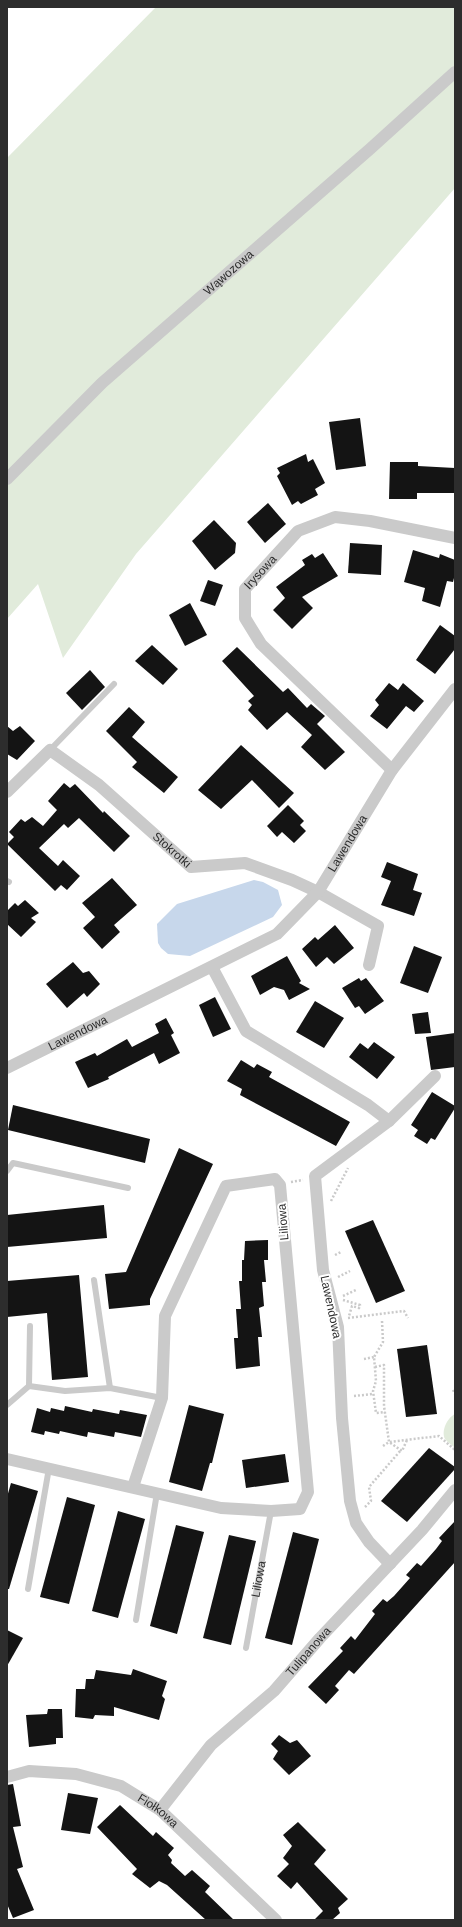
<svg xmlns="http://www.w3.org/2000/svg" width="462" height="1927" font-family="Helvetica,sans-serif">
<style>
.green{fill:#e1ebdb}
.water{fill:#c7d7eb}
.building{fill:#141414}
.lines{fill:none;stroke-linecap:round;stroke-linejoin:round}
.path{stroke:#cacaca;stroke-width:2.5;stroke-dasharray:2 2;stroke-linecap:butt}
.service{stroke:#cacaca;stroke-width:6}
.minor{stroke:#cacaca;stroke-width:12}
.labels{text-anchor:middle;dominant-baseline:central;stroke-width:4;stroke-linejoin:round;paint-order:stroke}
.street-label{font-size:12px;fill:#2d2d2d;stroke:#fff}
</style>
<rect width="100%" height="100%" fill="#fff"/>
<g class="green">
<path d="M156,7H455V188L136,554L63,658L38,584L7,619V158Z"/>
<path d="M455,1414V1448C452,1445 447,1442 445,1439C441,1431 447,1418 455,1414Z"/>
</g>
<path class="water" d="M254,880L263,882L278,890L282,905L273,917L190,956L168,954L161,948L158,943L157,924L177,904Z"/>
<g class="building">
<path d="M360,418L366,466L336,470L329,422Z"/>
<path d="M306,454L308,462L313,459L325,483L315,489L318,495L301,504L298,501L292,505L277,476L280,473L277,468Z"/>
<path d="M390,462H418V466L455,468L454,493H417V499H389Z"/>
<path d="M268,503L286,524L265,543L247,522Z"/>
<path d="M214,520L236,543L235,553L215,570L192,541Z"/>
<path d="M350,543L382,545L381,575L348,573Z"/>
<path d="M413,550L439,558L440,554L455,560V574L453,582L447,581L440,607L422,601L425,588L404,582Z"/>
<path d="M323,553L338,576L302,597L313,608L292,629L273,610L285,598L276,587L305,565L302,560L312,554L315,558Z"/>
<path d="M208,580L223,585L215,606L200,601Z"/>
<path d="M190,603L207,635L185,646L169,615Z"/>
<path d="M440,625L455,636V649L435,674L416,660Z"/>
<path d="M152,645L178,669L163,685L135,661Z"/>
<path d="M237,647L283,692L288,688L307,708L311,704L325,716L317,724L345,752L325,770L301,747L312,735L287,712L267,730L248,710L252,705L248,701L254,696L222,661Z"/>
<path d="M90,670L105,687L82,710L66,693Z"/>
<path d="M389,683L398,690L403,683L424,701L414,712L406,706L387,729L370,716L379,705L375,700Z"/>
<path d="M129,707L145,722L132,737L178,777L164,793L132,767L137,762L106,731Z"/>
<path d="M7,726L13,731L20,726L35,741L17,760L7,754Z"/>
<path d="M241,745L294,793L279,808L252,780L221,809L198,790Z"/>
<path d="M64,783L70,788L75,784L103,813L104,811L130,836L114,852L79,818L68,828L64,824L39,848L58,866L63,860L80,876L67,890L61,885L55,891L7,844L14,837L9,832L21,819L25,822L32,817L43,826L57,810L48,801Z"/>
<path d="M288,805L304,821L300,825L306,831L294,843L282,832L277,837L267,826Z"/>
<path d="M387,862L418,874L413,890L422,893L414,916L381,905L391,881L381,877Z"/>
<path d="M112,878L137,905L114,925L120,932L102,949L83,928L95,917L82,903Z"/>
<path d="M25,900L39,913L31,918L36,922L21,937L7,924V911L15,903L18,906Z"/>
<path d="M335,925L354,948L334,964L327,957L316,967L302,949L315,937L318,940Z"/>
<path d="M414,946L442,957L428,993L400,983Z"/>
<path d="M287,956L301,981L299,983L310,989L289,1000L284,990L274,987L260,995L251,976Z"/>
<path d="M73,962L83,973L89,971L100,984L87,997L84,993L67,1008L46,984Z"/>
<path d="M359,978L361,981L366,978L384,1001L365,1014L359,1006L355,1008L342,988Z"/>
<path d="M215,997L231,1029L213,1037L199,1005Z"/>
<path d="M315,1001L344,1018L324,1048L296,1032Z"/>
<path d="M428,1012L431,1033L415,1034L412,1014Z"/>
<path d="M166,1018L174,1033L171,1035L180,1053L159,1064L154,1053L108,1077L109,1079L88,1088L75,1062L95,1053L97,1056L127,1039L132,1047L159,1033L155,1024Z"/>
<path d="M455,1033V1067L431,1070L426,1037Z"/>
<path d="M374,1042L395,1057L377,1079L349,1057L360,1043L368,1049Z"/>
<path d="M241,1060L254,1068L257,1064L272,1072L269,1077L350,1122L336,1146L240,1095L242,1089L227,1081Z"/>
<path d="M432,1092L455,1106V1108L435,1140L431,1138L427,1144L414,1136L418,1130L411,1125Z"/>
<path d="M13,1105L150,1139L145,1163L8,1130Z"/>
<path d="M179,1148L213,1164L150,1299V1305L109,1309L105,1274L126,1272Z"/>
<path d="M104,1205L107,1238L7,1247V1215Z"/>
<path d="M373,1220L405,1291L376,1303L345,1231Z"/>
<path d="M268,1240V1260H264L266,1282H262L264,1306L259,1308L262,1337H258L260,1366L236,1369L234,1338H238L236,1309H241L239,1281H242V1260H244L245,1241Z"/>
<path d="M79,1275L88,1377L52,1380L47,1313L7,1317V1281Z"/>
<path d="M427,1345L437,1414L406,1417L397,1349Z"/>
<path d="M189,1405L224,1414L212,1463H210L202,1491L169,1482Z"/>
<path d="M65,1406L92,1412L93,1409L119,1414L120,1410L147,1415L141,1437L115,1432L114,1437L88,1432L87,1437L60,1431L59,1434L45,1431L44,1435L31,1432L37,1408L50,1412L51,1408L64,1411Z"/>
<path d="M429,1448L455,1467V1469L407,1522L381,1501Z"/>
<path d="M285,1454L289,1482L246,1488L242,1460Z"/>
<path d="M11,1483L38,1491L9,1589H7V1497Z"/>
<path d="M67,1497L95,1505L69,1604L40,1597Z"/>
<path d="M118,1511L145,1519L118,1618L92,1611Z"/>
<path d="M455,1521V1562L354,1674L349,1670L335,1686L339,1690L326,1704L308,1687L343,1651L340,1648L351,1636L355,1640L375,1614L372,1611L383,1599L387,1602L394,1596L410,1578L406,1575L417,1563L421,1566L436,1549L442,1541L439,1538Z"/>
<path d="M176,1525L204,1532L177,1634L150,1626Z"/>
<path d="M293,1532L319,1539L292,1645L265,1638Z"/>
<path d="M229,1535L256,1541L231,1645L203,1638Z"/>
<path d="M7,1630L23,1638L7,1666Z"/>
<path d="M133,1669L167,1681L162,1696L165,1699L159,1720L114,1707V1716L95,1715L93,1719L75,1717L76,1689H85L86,1679H94L96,1670L131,1675Z"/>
<path d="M48,1709H62L63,1738H56V1744L29,1747L26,1715L47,1714Z"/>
<path d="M279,1735L290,1743L297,1740L311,1756L289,1775L273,1759L278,1751L271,1744Z"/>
<path d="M13,1784L21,1826L13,1827L23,1867L17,1869L34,1910L13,1918L7,1904V1785Z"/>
<path d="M68,1793L98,1798L90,1834L61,1830Z"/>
<path d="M120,1805L153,1836L156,1832L174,1848L168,1855L172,1860L171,1863L185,1876L192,1870L210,1886L205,1892L234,1920H206L167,1885L159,1881L150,1888L132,1874L137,1869L97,1827Z"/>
<path d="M298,1822L326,1850L314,1864L348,1899L338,1908L340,1913L332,1920H314L323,1911L297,1882L291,1889L277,1876L289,1864L283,1858L292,1846L283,1835Z"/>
</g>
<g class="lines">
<g class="path">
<path d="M291,1182L303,1180"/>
<path d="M331,1201L348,1168"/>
<path d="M335,1255L341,1252"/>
<path d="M338,1277L350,1271"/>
<path d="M343,1296L356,1290"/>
<path d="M343,1300L360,1305L359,1308L352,1306L349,1316"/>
<path d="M348,1318L404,1311L408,1318"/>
<path d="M382,1321L383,1342L374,1357L376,1381L373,1391L376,1413L385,1412"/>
<path d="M364,1359L374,1357"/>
<path d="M375,1367L384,1365V1406L389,1442L402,1451L407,1440"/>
<path d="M453,1390L455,1394"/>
<path d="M354,1396L373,1394"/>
<path d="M383,1446L389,1442L439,1436L455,1450"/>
<path d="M365,1507L371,1501L369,1487L401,1450"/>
</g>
<g class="service">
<path d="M50,750L114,684"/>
<path d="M7,881L9,882"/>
<path d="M7,1171L13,1163L128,1188"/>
<path d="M94,1280L110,1388"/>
<path d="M29,1386L65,1391L110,1388L162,1398"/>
<path d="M7,1405L29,1386L30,1326"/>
<path d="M28,1589L49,1468"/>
<path d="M136,1620L157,1493"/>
<path id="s1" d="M246,1648L271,1511"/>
</g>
<g class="minor">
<path id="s2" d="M7,479L102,383L370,149L455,72"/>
<path id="s3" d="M392,770L261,644L245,618V589L298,531L335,517L370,521L455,538"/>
<path id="s4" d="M7,792L50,750L99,785L191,867L245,863L292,880L318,892L378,926L369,965"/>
<path d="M212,967L246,1031L368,1105L389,1121"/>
<path id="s5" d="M7,1068L277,934L318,892L392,770L455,689"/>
<path d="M7,1459L221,1508L271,1511L300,1509L308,1492L280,1185L275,1179L226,1186L165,1316L162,1398L133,1487"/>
<path d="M390,1564L369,1542L356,1523L350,1501L342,1418L338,1327L323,1270L315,1176L389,1121L435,1076"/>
<path id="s6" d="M7,1777L29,1771L76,1774L121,1786L160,1810L276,1920"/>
<path id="s7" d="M160,1810L211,1745L274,1691L320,1638L422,1530L455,1490"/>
</g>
</g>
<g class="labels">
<g class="street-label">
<text stroke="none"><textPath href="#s2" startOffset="303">Wąwozowa</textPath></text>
<text stroke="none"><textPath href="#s3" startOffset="264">Irysowa</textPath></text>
<text stroke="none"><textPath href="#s5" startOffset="417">Lawendowa</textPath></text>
<text stroke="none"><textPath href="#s4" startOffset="218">Stokrotki</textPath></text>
<text stroke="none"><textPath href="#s5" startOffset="79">Lawendowa</textPath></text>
<text transform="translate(283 1222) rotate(-95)">Liliowa</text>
<text transform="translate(331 1307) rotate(78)">Lawendowa</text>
<text stroke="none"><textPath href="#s1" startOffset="70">Liliowa</textPath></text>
<text stroke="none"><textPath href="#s7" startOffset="218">Tulipanowa</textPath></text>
<text stroke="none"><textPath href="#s6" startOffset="161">Fiołkowa</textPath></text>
</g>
</g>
<rect width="462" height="1927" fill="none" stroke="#2d2d2d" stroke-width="16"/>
</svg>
